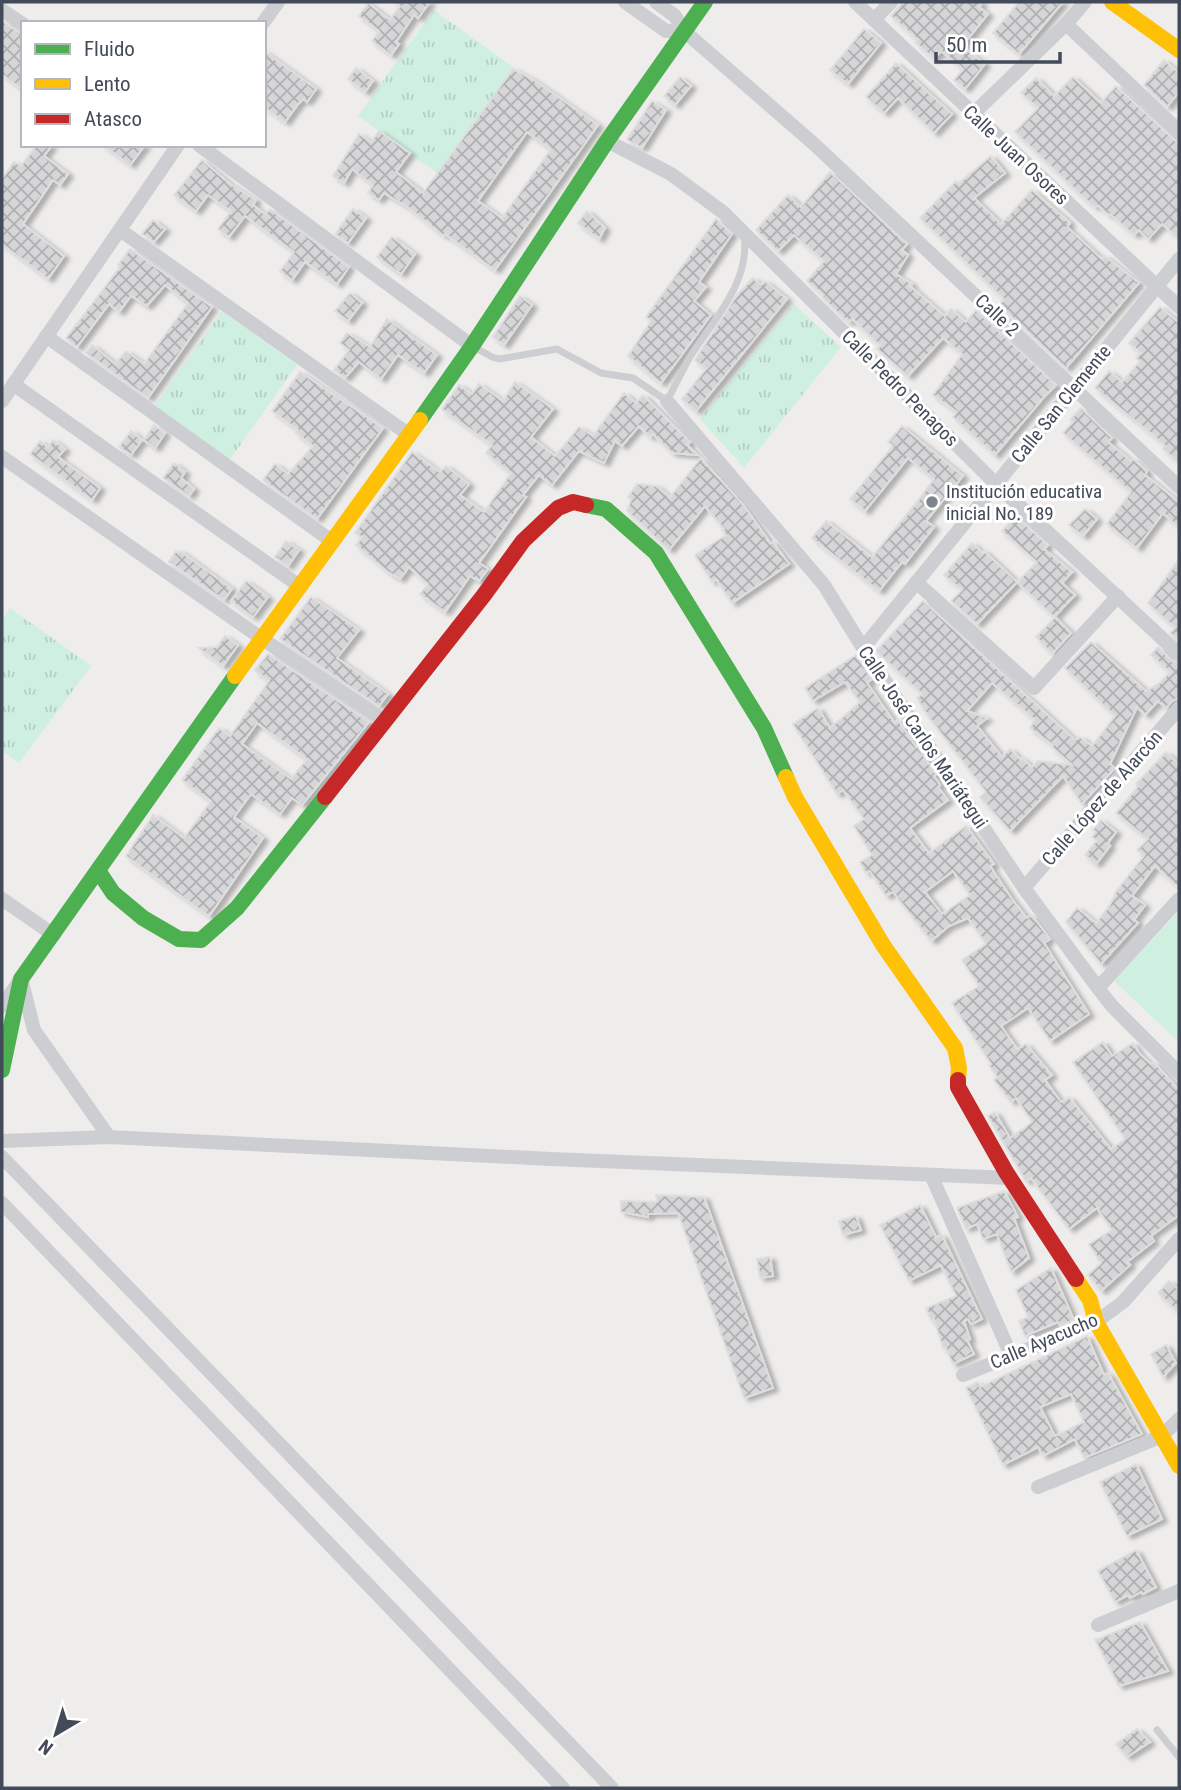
<svg xmlns="http://www.w3.org/2000/svg" width="1181" height="1790" font-family="'Roboto Condensed',sans-serif">
<style>
.park{fill:url(#park-tufts)}
.pitch{fill:#cfefe1}
.building{fill:url(#building-cross-hatch);stroke:#dfdedf;stroke-width:2;fill-rule:evenodd;filter:url(#shadow)}
.lines{fill:none;stroke-linecap:round;stroke-linejoin:round}
.lane{stroke:#cdced2;stroke-width:7}
.street{stroke:#cdced2;stroke-width:14}
.fast{stroke:#4caf50;stroke-width:16}
.slow{stroke:#ffc107;stroke-width:16}
.jam{stroke:#c62828;stroke-width:16}
.poi-dot{fill:#7f838d;stroke:#fff;stroke-width:2.5}
.labels{text-anchor:middle;dominant-baseline:central;stroke-width:6;stroke-linejoin:round;paint-order:stroke}
.street-label{font-size:19px;fill:#434a5a;stroke:#fff}
.poi-label{font-size:19px;fill:#434a5a;stroke:#fff;text-anchor:start}
</style>
<defs>
<pattern id="park-tufts" width="24" height="20" patternUnits="userSpaceOnUse" patternTransform="scale(1.75)"><rect width="24" height="20" fill="#cfefe1"/><path d="M3 7l-1-3M5 7V3M7 7l1-3M15 17l-1-3M17 17v-4M19 17l1-3" fill="none" stroke="#b3cec3"/></pattern>
<pattern id="building-cross-hatch" width="8" height="8" patternUnits="userSpaceOnUse" patternTransform="scale(1.75)"><rect width="8" height="8" fill="#d6d6d8"/><path d="M0 0l8 8M0 8l8-8" fill="none" stroke="#afb0b2"/></pattern>
<filter id="shadow"><feDropShadow dx="5" dy="3" stdDeviation="2" flood-color="#0004"/></filter>
</defs>
<rect width="100%" height="100%" fill="#eeedec"/>
<g class="park">
<path d="M434,10L521,73L445,179L358,116Z"/>
<path d="M794,304L841,347L744,468L700,419Z"/>
<path d="M222,311L297,365L226,465L151,411Z"/>
<path d="M10,608L91,666L19,763L2,751V620Z"/>
</g>
<path class="pitch" d="M1179,911V1042L1114,981Z"/>
<g class="building">
<path d="M394,2H430L418,18L414,15L396,42L399,44L391,55L372,41L379,31L359,16L368,3L390,20L400,6Z"/>
<path d="M903,2H982L979,7L988,14L962,46L985,64L965,89L954,80L963,69L941,51L934,59L916,43L918,40L891,16Z"/>
<path d="M1019,2H1063L1019,54L993,33Z"/>
<path d="M2,21L23,35V90L2,74Z"/>
<path d="M864,29L881,43L848,84L830,70Z"/>
<path d="M264,51L316,89L307,102L304,99L299,103L285,122L264,107Z"/>
<path d="M1164,60L1179,73V92L1167,107L1144,85Z"/>
<path d="M896,63L952,114L934,133L898,98L884,113L866,97Z"/>
<path d="M356,68L373,81L365,92L348,79Z"/>
<path d="M513,69L534,80L598,125L495,270L445,234L444,236L409,208L384,193L379,200L368,193L373,185L352,169L344,183L333,176L359,134L371,142L379,131L410,153L396,172L423,193ZM527,132L551,149L502,218L478,201Z"/>
<path d="M680,77L691,86L675,105L664,96Z"/>
<path d="M1073,77L1101,103L1116,86L1179,144V239L1162,224L1148,239L1139,230L1134,235L1110,214L1109,215L1097,205L1095,207L1084,198L1015,132L1038,108L1021,93L1036,78L1054,96Z"/>
<path d="M652,101L666,110L642,148L627,140Z"/>
<path d="M37,145H52L44,156L68,174L60,185L53,180L23,224L64,256L48,279L2,244V179L14,162L21,166Z"/>
<path d="M103,145H145L130,165Z"/>
<path d="M991,156L1005,173L974,198L1001,224L1032,190L1070,223L1067,227L1102,259L1105,256L1139,283L1066,368L999,305L1004,299L920,218L956,181L958,184Z"/>
<path d="M202,160L230,184L256,200L253,205L265,214L270,209L349,267L337,284L305,262L292,280L280,271L294,252L245,216L229,237L218,229L231,211L208,195L196,211L174,195Z"/>
<path d="M830,172L907,244L902,250L908,255L896,274L912,284L910,286L945,316L951,309L966,322L976,310L1056,385L1044,397L995,455L953,417L957,412L933,395L962,354L943,338L908,376L877,349L880,346L862,328L852,319L849,322L839,314L822,297L824,295L807,281L824,261L794,235L778,251L756,230L788,195L801,207Z"/>
<path d="M353,209L366,218L348,243L335,234Z"/>
<path d="M587,211L605,228L599,239L578,223Z"/>
<path d="M716,219L732,234L699,282L706,287L694,301L711,315L661,383L628,356L651,321L646,317Z"/>
<path d="M153,220L165,229L154,242L142,234Z"/>
<path d="M392,237L415,254L401,274L377,257Z"/>
<path d="M130,249L212,307L148,398L86,353L92,345L115,364L126,351L144,364L188,303L165,285L147,306L131,296L119,312L109,304L77,347L66,338L120,267L118,265Z"/>
<path d="M753,278L761,285L765,281L787,299L696,411L682,399L706,369L695,360L737,295Z"/>
<path d="M350,293L362,303L348,321L335,311Z"/>
<path d="M520,296L532,305L504,345L493,337Z"/>
<path d="M1160,307L1179,323V463L1163,449L1165,446L1154,436L1095,388L1109,371L1122,382L1140,361L1136,358L1141,353L1129,343Z"/>
<path d="M387,319L437,355L424,373L398,355L381,379L359,362L345,378L334,370L349,350L340,343L347,333L370,347Z"/>
<path d="M300,372L383,428L317,519L263,480L275,464L288,474L313,446L296,433L298,430L272,411Z"/>
<path d="M515,382L553,409L531,437L555,456L579,427L593,436L624,393L636,403L643,395L690,442L687,445L698,455L672,453L653,434L650,437L639,426L622,446L615,441L604,463L579,451L552,485L539,475L523,495L526,497L479,563L488,569L479,581L470,576L445,612L420,594L428,584L409,567L400,579L388,572L356,545L362,537L355,533L412,452L440,472L446,466L469,484L460,495L484,512L511,473L486,453L492,445L442,409L459,385L472,394L479,384L503,401Z"/>
<path d="M1081,408L1112,438L1108,442L1131,461L1133,459L1147,471L1145,475L1179,502V528L1163,513L1137,548L1107,524L1131,492L1063,433L1073,422L1070,420Z"/>
<path d="M154,425L165,433L155,448L144,440Z"/>
<path d="M902,426L963,476L926,521L934,527L905,564L902,562L879,591L812,538L826,521L872,557L917,502L934,479L908,458L865,511L850,499L893,446L888,442Z"/>
<path d="M131,431L142,440L131,455L119,447Z"/>
<path d="M53,440L65,449L58,457L100,488L92,500L30,454L40,441L48,447Z"/>
<path d="M701,458L745,507L771,544L773,542L789,564L732,603L716,579L712,582L695,555L726,535L722,530L724,529L705,506L669,550L627,511L631,500L628,497L637,484L656,486L670,497Z"/>
<path d="M174,463L185,472L181,478L194,489L189,496L163,478Z"/>
<path d="M1085,509L1097,519L1083,536L1069,525Z"/>
<path d="M1016,516L1048,545L1044,549L1072,572L1062,583L1075,595L1054,617L1017,582L1037,562L1002,531Z"/>
<path d="M286,541L299,550L288,566L275,557Z"/>
<path d="M972,543L983,553L984,551L1017,582L977,624L951,601L962,590L944,575Z"/>
<path d="M176,551L178,553L180,551L232,589L224,600L169,562Z"/>
<path d="M1179,559V641L1170,633L1175,628L1148,603Z"/>
<path d="M246,581L268,597L253,617L231,601Z"/>
<path d="M311,597L359,630L337,658L388,694L379,706L280,639Z"/>
<path d="M923,601L1075,740L1080,737L1092,746L1115,716L1065,668L1091,642L1146,691L1160,683L1170,672L1151,655L1158,647L1172,661L1179,663V698L1172,701L1166,708L1158,701L1145,715L1137,707L1110,764L1115,768L1082,804L1063,776L1010,831L980,797L986,792L928,716L917,698L922,694L876,651ZM992,683L1035,720L1030,728L1053,745L1052,747L1072,765L1038,761L1032,767L1022,758L1021,760L1010,749L1002,757L977,726L987,718L967,711Z"/>
<path d="M1055,617L1071,633L1052,654L1036,637Z"/>
<path d="M225,636L238,645L223,666L199,648L217,647Z"/>
<path d="M268,654L369,722L302,805L292,798L280,814L251,794L234,817L263,838L209,916L126,856L153,815L184,838L211,801L182,780L219,728L230,736L269,681L255,670ZM257,723L307,759L291,779L242,744Z"/>
<path d="M856,655L872,679L867,683L895,723L898,720L916,747L917,746L936,774L934,776L940,785L938,787L948,800L910,828L929,853L966,826L994,864L990,866L1014,902L1027,918L1032,915L1050,939L1044,943L1089,1014L1050,1041L1028,1008L1001,1026L1016,1047L1018,1049L1026,1044L1052,1075L1045,1080L1061,1102L1069,1097L1111,1149L1125,1139L1073,1062L1103,1042L1112,1056L1133,1043L1140,1054L1151,1064L1154,1062L1179,1090V1215L1151,1236L1154,1241L1127,1262L1130,1265L1101,1291L1088,1275L1101,1263L1089,1244L1112,1230L1097,1208L1069,1229L1031,1178L1026,1181L988,1116L995,1112L1010,1138L1032,1122L1016,1098L1011,1102L994,1080L997,1077L989,1065L991,1064L952,1003L979,986L962,960L986,944L968,918L949,926L931,941L893,892L886,896L870,871L866,873L860,862L872,855L854,826L864,819L843,790L837,794L793,724L818,708L830,728L860,702L845,682L813,701L805,688ZM953,871L970,895L942,914L925,892Z"/>
<path d="M1166,752L1179,765V888L1155,866L1132,896L1145,905L1134,920L1138,923L1101,964L1066,922L1077,908L1096,923L1110,905L1117,890L1144,856L1137,850L1148,839L1116,813L1138,786L1136,784Z"/>
<path d="M1101,820L1116,832L1108,843L1110,846L1096,864L1085,855L1097,840L1092,837L1096,832L1093,830Z"/>
<path d="M1004,1191L1018,1217L1014,1218L1029,1258L1011,1272L997,1234L983,1239L977,1224L966,1229L957,1208Z"/>
<path d="M656,1195L704,1197L773,1388L744,1398L678,1213L648,1214V1217L621,1212V1201L657,1202Z"/>
<path d="M920,1205L936,1237L942,1235L982,1319L971,1324L968,1319L964,1321L970,1339L967,1340L974,1354L953,1364L945,1347L943,1348L934,1319L931,1320L926,1308L956,1296L941,1265L909,1281L880,1225Z"/>
<path d="M856,1216L861,1230L843,1235L839,1221Z"/>
<path d="M770,1257L773,1276L760,1278L757,1259Z"/>
<path d="M1051,1268L1074,1320L1060,1326L1058,1322L1025,1336L1019,1321L1028,1317L1016,1290Z"/>
<path d="M1169,1281L1179,1290V1313L1158,1293Z"/>
<path d="M1087,1336L1104,1375L1108,1373L1142,1434L1084,1458L1075,1439L1043,1456L1038,1447L1003,1465L966,1388L978,1382L980,1387ZM1071,1394L1084,1422L1055,1436L1040,1407Z"/>
<path d="M1166,1345L1176,1363L1163,1377L1151,1354Z"/>
<path d="M1136,1464L1162,1519L1127,1536L1100,1482Z"/>
<path d="M1136,1550L1156,1587L1143,1594L1141,1592L1130,1598L1128,1595L1115,1602L1098,1571Z"/>
<path d="M1140,1622L1168,1671L1119,1686L1095,1640Z"/>
<path d="M1137,1729L1150,1742L1127,1757L1116,1744Z"/>
</g>
<g class="lines">
<g class="lane">
<path d="M474,347L492,357L499,359L557,349L601,373L633,378L667,401C675,386 682,371 690,357C713,320 751,282 744,235"/>
<path d="M1157,1730L1179,1757"/>
</g>
<g class="street">
<path d="M625,2L666,31H684"/>
<path d="M656,2L675,16L684,31L814,144L1179,487"/>
<path d="M855,2L1179,307"/>
<path d="M2,10L23,24"/>
<path d="M874,20L891,2"/>
<path d="M263,23L278,2"/>
<path d="M1066,24L1179,131"/>
<path d="M973,114L1066,24L1085,2"/>
<path d="M607,141L671,174L724,213L996,484L1179,654"/>
<path d="M199,145L472,346"/>
<path d="M120,230L408,434"/>
<path d="M46,336L333,542"/>
<path d="M13,384L301,587"/>
<path d="M2,401L178,145"/>
<path d="M667,401L824,585L863,648L1024,888L1098,988L1112,1006L1179,1073"/>
<path d="M2,457L261,638L385,721"/>
<path d="M916,582L1034,688L1118,596"/>
<path d="M863,648L1179,259"/>
<path d="M1024,888L1179,708"/>
<path d="M2,899L54,935"/>
<path d="M22,982L34,1030L109,1137"/>
<path d="M1098,988L1179,899"/>
<path d="M2,1006L18,983"/>
<path d="M2,1141L109,1137L551,1159L1010,1178"/>
<path d="M2,1157L612,1788"/>
<path d="M931,1175L1011,1355"/>
<path d="M2,1203L563,1788"/>
<path d="M963,1375L1096,1322L1123,1302L1179,1239"/>
<path d="M1038,1487L1162,1436L1179,1419"/>
<path d="M1098,1625L1179,1591"/>
</g>
<g class="fast">
<path d="M420,420L472,346L607,141L705,2"/>
<path d="M586,505L606,509L656,553L764,728L786,777"/>
<path d="M99,872L113,893L143,918L179,939L201,940L237,908L325,797"/>
<path d="M2,1070L21,979L235,676"/>
</g>
<g class="slow">
<path d="M1112,2L1179,50"/>
<path d="M235,676L420,420"/>
<path d="M786,777L795,797L883,945L955,1048L959,1068L958,1080"/>
<path d="M1076,1279L1090,1300L1096,1322L1179,1466"/>
</g>
<g class="jam">
<path d="M325,797L484,595L523,541L558,508L573,502L586,505"/>
<path d="M958,1080V1087L1006,1172L1076,1279"/>
</g>
</g>
<circle class="poi-dot" cx="932" cy="502" r="7"/>
<g class="labels">
<g class="street-label">
<text transform="translate(1016 155) rotate(43)">Calle Juan Osores</text>
<text transform="translate(997 315) rotate(43)">Calle 2</text>
<text transform="translate(900 388) rotate(45)">Calle Pedro Penagos</text>
<text transform="translate(1061 404) rotate(-51)">Calle San Clemente</text>
<text transform="translate(923 737) rotate(56)">Calle José Carlos Mariátegui</text>
<text transform="translate(1102 798) rotate(-49)">Calle López de Alarcón</text>
<text transform="translate(1044 1341) rotate(-23)">Calle Ayacucho</text>
</g>
<g class="poi-label">
<text x="946" y="491">Institución educativa<tspan x="946" dy="22">inicial No. 189</tspan></text>
</g>
</g>
<rect width="1181" height="1790" fill="none" stroke="#434a5a" stroke-width="7"/>
<rect x="21" y="21" width="245" height="126" fill="#ffffff" stroke="#b4b7bd" stroke-width="2"/>
<rect x="35" y="44" width="35" height="10" fill="#4caf50" stroke="#b4b7bd" stroke-width="2"/>
<text x="84" y="56" font-size="21" fill="#434a5a">Fluido</text>
<rect x="35" y="79" width="35" height="10" fill="#ffc107" stroke="#b4b7bd" stroke-width="2"/>
<text x="84" y="91" font-size="21" fill="#434a5a">Lento</text>
<rect x="35" y="114" width="35" height="10" fill="#c62828" stroke="#b4b7bd" stroke-width="2"/>
<text x="84" y="126" font-size="21" fill="#434a5a">Atasco</text>
<g transform="translate(56 1734) rotate(218)" stroke="#ffffff" stroke-width="5" paint-order="stroke">
<path d="M0-5L12 26L0 18L-12 26Z" fill="#434a5a"/>
<text y="-10" font-size="19" font-weight="bold" text-anchor="middle" fill="#434a5a">N</text>
</g>
<path d="M936 52v10h124v-10" fill="none" stroke="#434a5a" stroke-width="3.5"/>
<text x="946" y="52" font-size="21" fill="#434a5a" stroke="#ffffff" stroke-width="5" paint-order="stroke">50 m</text>
</svg>
